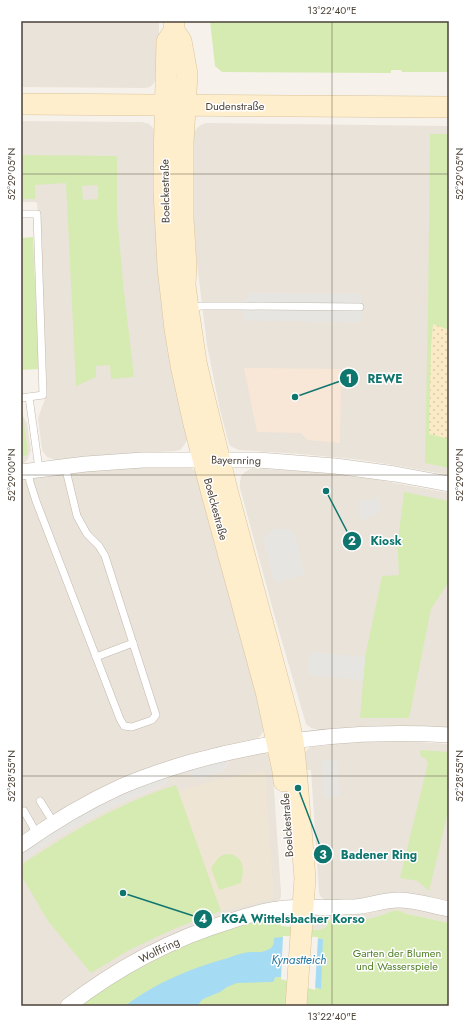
<svg xmlns="http://www.w3.org/2000/svg" width="470" height="1027" font-family="Jost,sans-serif">
<style>
.residential{fill:#eae3d9}
.commercial{fill:#f8e7d6}
.education{fill:#efe5d4}
.green{fill:#d6ebb2;fill-rule:evenodd}
.sand{fill:url(#sand-dots)}
.parking{fill:#e7e5e2}
.water{fill:#a6dbf4}
.pier{fill:#f6f2eb}
.lines{fill:none;stroke-linecap:round;stroke-linejoin:round}
.service-casing{stroke:#c2b9ad;stroke-width:8}
.minor-casing{stroke:#c2b9ad;stroke-width:16}
.secondary-casing{stroke:#dac49b;stroke-width:22}
.service{stroke:#fff;stroke-width:7}
.minor{stroke:#fff;stroke-width:15}
.secondary{stroke:#fec;stroke-width:21}
.ticks{fill:none;stroke:#4b4238;stroke-width:1;stroke-opacity:0.45}
.labels{text-anchor:middle;dominant-baseline:central;stroke-width:3;stroke-linejoin:round;paint-order:stroke}
.street-label{font-size:11px;fill:#4b4238;stroke:#fff}
.park-label{font-size:11px;fill:#518027;stroke:#fff}
.water-label{font-size:12px;font-style:italic;fill:#2779a3;stroke:#fff}
.leader{fill:none;stroke:#0f766e;stroke-width:1.5}
.callout-dot{fill:#0f766e;stroke:#fff;stroke-width:1.5}
.mark-label{font-size:12px;text-anchor:middle;font-weight:bold;fill:#fff}
.callout-label{font-size:12px;text-anchor:middle;font-weight:bold;fill:#0f766e;stroke:#fff;stroke-width:3;stroke-linejoin:round;paint-order:stroke}
.neatline{fill:none;stroke:#4b4238;stroke-width:1.5}
.ticks-label{font-size:10px;text-anchor:middle;fill:#4b4238}
</style>
<defs>
<pattern id="sand-dots" width="8" height="8" patternUnits="userSpaceOnUse"><rect width="8" height="8" fill="#faebc6"/><path d="M2 2h.1M6 6h.1" fill="none" stroke="#d8cbab" stroke-width="1.8" stroke-linecap="round"/></pattern>
</defs>
<rect width="100%" height="100%" fill="#f6f2eb"/>
<g class="residential">
<path d="M21,21H159V69H156L155,80L154,83L150,87L146,88L21,87Z"/>
<path d="M21,121L142,122L149,124L154,129L156,132L187,434V440L185,444L180,450L175,451L119,454L55,460L47,457L42,450L38,418L47,394V387L38,213L37,203L35,202H21Z"/>
<path d="M206,123L449,126V475L387,464L353,459L300,454L239,450L232,447L229,444L220,410L207,345L197,264L193,208V138L194,133L197,128L201,125Z"/>
<path d="M21,413L27,423L31,450L28,459L25,462L21,464Z"/>
<path d="M141,467H190L195,471L259,697L264,730L261,735L258,738L209,749L184,756L142,771L81,799L50,816L21,835V479L74,472Z"/>
<path d="M252,468L312,472L373,479L449,493V729L354,728L319,730L311,728L306,724L276,621L240,488V482L241,476L245,472Z"/>
<path d="M381,741L419,742L449,744V903L397,892L350,900H325L320,896L319,893L311,770H306L305,755V752L310,747L314,745L340,743Z"/>
<path d="M261,753H265L271,755L273,774L281,892V897L279,901L78,990L57,1006H21V861L60,835L90,818L117,804L164,785L168,778L169,776L184,771L199,778L223,771L230,759Z"/>
<path d="M397,907L407,908L449,916V923L402,913L395,910L383,916L371,919L358,921H328L326,926L323,929L318,930L312,929L313,918L316,915H354Z"/>
</g>
<path class="commercial" d="M244,368L341,369L340,443L307,440L301,433L257,432Z"/>
<path class="education" d="M265,770L274,898L221,911L178,791L220,779Z"/>
<g class="green">
<path d="M210,21H449V72H402L401,70H391V73L222,72L215,66Z"/>
<path d="M430,134H449V468L425,463L428,309L429,230Z"/>
<path d="M21,155L117,156V214L123,282L134,377L111,379L110,365L96,366V377L76,386L66,183L35,185V199H21ZM98,185V199L83,200L82,186Z"/>
<path d="M33,237L39,369L21,370V238Z"/>
<path d="M21,402L28,452L27,455L21,456Z"/>
<path d="M404,492L449,501V582L446,586L431,609L409,718H360L365,657L382,576L399,575L397,540H398Z"/>
<path d="M420,750L449,752V808L429,891L418,881L400,878L428,763L425,758L421,757Z"/>
<path d="M176,785L221,911L176,928L129,950L91,973L48,921L21,875V865C71,832 118,803 176,785Z"/>
<path d="M225,854C228,854 233,854 235,856C246,862 243,874 241,883L219,890L211,868L219,857Z"/>
<path d="M395,910L403,912V913L449,923V1006H78L103,989L148,962L206,936L246,924L278,915L279,924L282,926L318,930C324,929 327,927 328,921C355,922 370,921 395,910Z"/>
</g>
<path class="sand" d="M433,324L449,330V439L429,434L431,347Z"/>
<g class="parking">
<path d="M252,293L361,294V322L247,321L240,306Z"/>
<path d="M379,498L381,511L361,521L358,502Z"/>
<path d="M273,529L293,530L305,575L275,582L263,540Z"/>
<path d="M310,652L365,657L363,680L308,675Z"/>
<path d="M337,759L339,796L323,797L322,760Z"/>
<path d="M229,760L223,771L200,778H197L184,771Z"/>
<path d="M169,776L168,778L164,785L117,804L90,818L60,835L21,861V851L91,808L136,787Z"/>
</g>
<path class="water" d="M282,937L323,939L321,989L280,977H275L274,981L272,982L237,983L227,987L220,992L203,999L197,1006H125C155,983 191,968 228,958C236,955 244,952 252,952C257,952 262,953 267,950C273,948 274,944 274,938Z"/>
<path class="pier" d="M283,936L318,937L315,990L281,979Z"/>
<g class="lines">
<g class="service-casing">
<g id="service">
<path d="M21,214H37L43,395L21,398"/>
<path d="M190,308L201,306H240L360,307"/>
<path d="M29,397L39,469"/>
<path d="M28,471L30,482L36,501L120,719L124,726L132,727L152,720L156,715L105,556L99,546L87,534L77,516L65,466"/>
<path d="M96,657L133,643"/>
<path d="M40,801L54,823"/>
<path d="M24,811L37,834"/>
</g>
</g>
<g class="minor-casing">
<g id="minor">
<path d="M21,472L86,464L143,460H258L335,466L395,474L449,484"/>
<path d="M21,845C52,823 85,803 120,787C143,777 167,769 191,762C276,738 362,730 449,735"/>
<path d="M68,1006C117,968 171,939 231,921C246,916 262,911 278,909C300,905 322,909 344,907C350,907 357,907 362,906C374,904 386,900 398,900C415,900 433,906 449,909"/>
</g>
</g>
<g class="secondary-casing">
<g id="secondary">
<path d="M174,21V31L167,42L164,163V191L168,267L175,329L181,365L194,424L211,490L267,695L283,771L284,781"/>
<path d="M174,31L181,41L187,74L183,142V219L186,266L185,285L188,308L196,362L201,384L227,490L287,714L293,741L296,769L305,878L296,1006"/>
<path d="M21,104L449,107"/>
</g>
</g>
<use href="#service" class="service"/>
<use href="#minor" class="minor"/>
<use href="#secondary" class="secondary"/>
</g>
<path class="ticks" d="M332,21V1006M21,174H449M21,475H449M21,776H449"/>
<g class="labels">
<g class="street-label">
<text x="235" y="106">Dudenstraße</text>
<text transform="translate(165 191) rotate(-91)">Boelckestraße</text>
<text transform="translate(236 460) rotate(1)">Bayernring</text>
<text transform="translate(216 509) rotate(75)">Boelckestraße</text>
<text transform="translate(287 825) rotate(-94)">Boelckestraße</text>
<text transform="translate(159 950) rotate(-26)">Wolffring</text>
</g>
<g class="park-label">
<text x="397" y="953">Garten der Blumen<tspan x="397" dy="13">und Wasserspiele</tspan></text>
</g>
<g class="water-label">
<text x="299" y="960">Kynastteich</text>
</g>
</g>
<path class="leader" d="M295 397L349 378M326 491L352 541M298 788L323 854M123 893L203 919"/>
<g class="callout-dot">
<circle cx="295" cy="397" r="4"/>
<circle cx="326" cy="491" r="4"/>
<circle cx="298" cy="788" r="4"/>
<circle cx="123" cy="893" r="4"/>
<circle cx="349" cy="378" r="10"/>
<circle cx="352" cy="541" r="10"/>
<circle cx="323" cy="854" r="10"/>
<circle cx="203" cy="919" r="10"/>
</g>
<g class="mark-label">
<text x="349" y="383">1</text>
<text x="352" y="545">2</text>
<text x="323" y="859">3</text>
<text x="203" y="923">4</text>
</g>
<g class="callout-label">
<text x="385" y="383">REWE</text>
<text x="386" y="545">Kiosk</text>
<text x="379" y="859">Badener Ring</text>
<text x="293" y="923">KGA Wittelsbacher Korso</text>
</g>
<rect width="470" height="1027" fill="none" stroke="#ffffff" stroke-width="44"/>
<rect x="22" y="22" width="426" height="983" class="neatline"/>
<g class="ticks-label">
<text x="332" y="14">13°22'40"E</text>
<text transform="translate(11 174) rotate(-90)" y="4">52°29'05"N</text>
<text transform="translate(459 174) rotate(-90)" y="4">52°29'05"N</text>
<text transform="translate(11 475) rotate(-90)" y="4">52°29'00"N</text>
<text transform="translate(459 475) rotate(-90)" y="4">52°29'00"N</text>
<text transform="translate(11 776) rotate(-90)" y="4">52°28'55"N</text>
<text transform="translate(459 776) rotate(-90)" y="4">52°28'55"N</text>
<text x="332" y="1020">13°22'40"E</text>
</g>
</svg>
